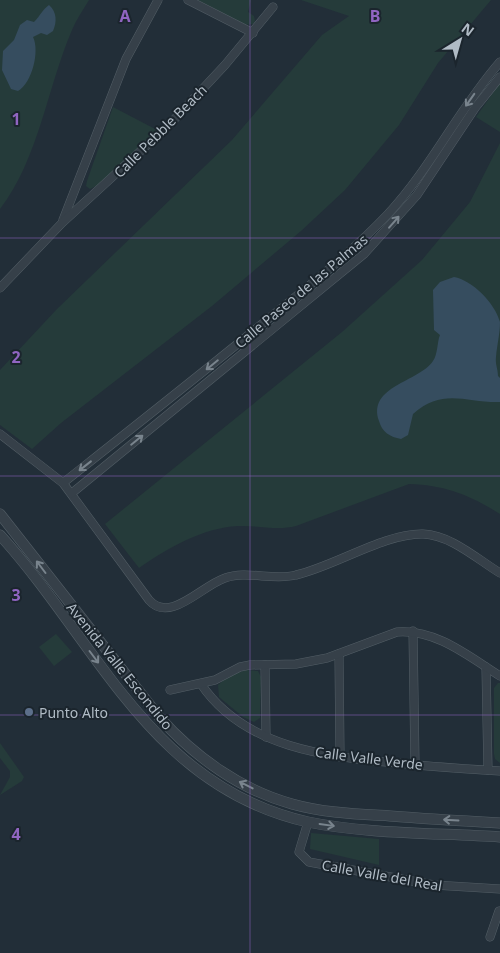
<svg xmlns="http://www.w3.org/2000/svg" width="500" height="953" font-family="'Noto Sans',sans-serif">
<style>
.green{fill:#253b3a}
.water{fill:#364d5f}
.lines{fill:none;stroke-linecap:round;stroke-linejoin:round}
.minor-casing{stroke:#535e66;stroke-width:9}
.tertiary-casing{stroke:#535e66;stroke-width:11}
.minor{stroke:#364049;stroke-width:8}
.tertiary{stroke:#364049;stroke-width:10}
.oneway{stroke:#79848d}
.grid{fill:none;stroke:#9065c1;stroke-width:1;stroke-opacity:0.55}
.service-dot{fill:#5c6f8a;stroke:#1b252d;stroke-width:2}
.labels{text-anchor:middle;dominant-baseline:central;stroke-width:4;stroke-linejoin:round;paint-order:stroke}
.street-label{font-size:14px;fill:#b0bbc5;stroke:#1b252d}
.poi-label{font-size:14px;fill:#b0bbc5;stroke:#1b252d;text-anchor:start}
.grid-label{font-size:16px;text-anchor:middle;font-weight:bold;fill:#9065c1;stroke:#1b252d;stroke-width:4;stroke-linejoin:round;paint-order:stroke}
</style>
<rect width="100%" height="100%" fill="#222e38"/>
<g class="green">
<path d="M0,0H89C83,10 76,20 72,30C47,88 39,158 0,209Z"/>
<path d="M198,0H251L248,12L254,16L255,21L253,24L245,25Z"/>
<path d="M301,0H491L438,63L399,125L345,190L301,231L212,306L61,423L32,449L0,425V370L57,309L232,140L322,35L349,16Z"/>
<path d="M500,83V132L476,117Z"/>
<path d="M113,107L157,130L98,185L90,189L86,186L87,181Z"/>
<path d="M500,143V514C470,495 445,485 409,484L296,526C276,531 258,525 238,526C202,528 168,548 139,568L105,524L342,332L422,260L470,202Z"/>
<path d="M56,634L72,652L54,666L39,647Z"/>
<path d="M246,670L258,671L261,677L260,718L254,722L243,717L219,697L218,685C226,677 235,673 246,670Z"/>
<path d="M498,683H500V763L495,759L494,754V688Z"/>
<path d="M0,743L24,777L22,781L0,795L10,777V771L0,758Z"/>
<path d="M311,833L379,839V865L310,849Z"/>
</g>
<g class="water">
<path d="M49,5C57,12 57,22 53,31L47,35L41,33L33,37C40,51 32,83 18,91L11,89L2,70L3,51L14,40L20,25L27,20L34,22C40,16 43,9 49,5Z"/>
<path d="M454,277C472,280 495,303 500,322C500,334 497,345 496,357C495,364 498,369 498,376L500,378V402C466,403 443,387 413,414L408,435L401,439C390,437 382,432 379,421C367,386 419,382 433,361C438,354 437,342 440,335L434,330L433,290L440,282Z"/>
</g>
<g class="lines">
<g class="minor-casing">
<g id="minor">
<path d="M188,0L253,33"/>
<path d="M63,220L126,59L158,0"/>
<path d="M0,288L62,223L169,125L225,65L273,7"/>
<path d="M0,434L63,483L149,600C170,624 201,586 225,578C247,570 273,581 296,575C335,566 385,533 423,534C451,535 477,559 500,573"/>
<path d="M63,483C130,430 196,378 262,324C305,289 349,255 388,214C431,168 458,110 500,62"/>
<path d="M72,493L364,254L417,195L475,108L500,77"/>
<path d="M413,631L415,765"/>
<path d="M339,654L340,757"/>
<path d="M265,665L266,737"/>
<path d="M486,667L488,770"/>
<path d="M201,684C244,748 327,757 398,763C432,767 466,769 500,771"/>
<path d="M170,690L215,680L240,667L250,665L296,664L327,658L397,632C436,629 468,656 500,676"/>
<path d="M308,822L299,852L309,862L434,885L500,889"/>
<path d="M490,937L499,911"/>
</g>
</g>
<g class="tertiary-casing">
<g id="tertiary">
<path d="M0,514L160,718C195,757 241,790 292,804C324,813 357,814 390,816C427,819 463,821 500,823"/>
<path d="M0,535C98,643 151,787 308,822C366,834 440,833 500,837"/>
</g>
</g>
<use href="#minor" class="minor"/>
<use href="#tertiary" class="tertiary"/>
</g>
<defs><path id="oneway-shaft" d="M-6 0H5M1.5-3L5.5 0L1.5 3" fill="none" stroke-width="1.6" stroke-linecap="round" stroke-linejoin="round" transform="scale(1.25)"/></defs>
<g class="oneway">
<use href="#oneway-shaft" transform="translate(470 100) rotate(125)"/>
<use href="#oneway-shaft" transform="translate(394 222) rotate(-49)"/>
<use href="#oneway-shaft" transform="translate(212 365) rotate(141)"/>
<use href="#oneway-shaft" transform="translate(137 440) rotate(-39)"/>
<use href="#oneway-shaft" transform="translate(85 466) rotate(142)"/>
<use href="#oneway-shaft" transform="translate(41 567) rotate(-127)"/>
<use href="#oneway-shaft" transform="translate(94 657) rotate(53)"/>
<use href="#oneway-shaft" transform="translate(246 785) rotate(-153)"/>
<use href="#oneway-shaft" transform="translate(451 820) rotate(-177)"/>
<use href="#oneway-shaft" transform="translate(327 825) rotate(8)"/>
</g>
<path class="grid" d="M250,0V953M0,238H500M0,476H500M0,715H500"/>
<circle class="service-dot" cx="29" cy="712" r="5"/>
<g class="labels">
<g class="street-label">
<text transform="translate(160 131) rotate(-45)">Calle Pebble Beach</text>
<text transform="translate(301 291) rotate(-40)">Calle Paseo de las Palmas</text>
<text transform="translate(120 666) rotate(51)">Avenida Valle Escondido</text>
<text transform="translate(369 758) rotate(7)">Calle Valle Verde</text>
<text transform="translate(382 875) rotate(10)">Calle Valle del Real</text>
</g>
<g class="poi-label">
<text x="39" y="712">Punto Alto</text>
</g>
</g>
<g class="grid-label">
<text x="125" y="22">A</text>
<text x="375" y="22">B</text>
<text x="16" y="125">1</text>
<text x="16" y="363">2</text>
<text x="16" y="601">3</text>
<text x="16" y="840">4</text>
</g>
<g transform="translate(460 40) rotate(37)" stroke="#1b252d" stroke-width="4" paint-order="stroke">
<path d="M0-4L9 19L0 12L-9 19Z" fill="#b0bbc5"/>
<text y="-8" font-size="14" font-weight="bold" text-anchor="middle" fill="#b0bbc5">N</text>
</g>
</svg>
